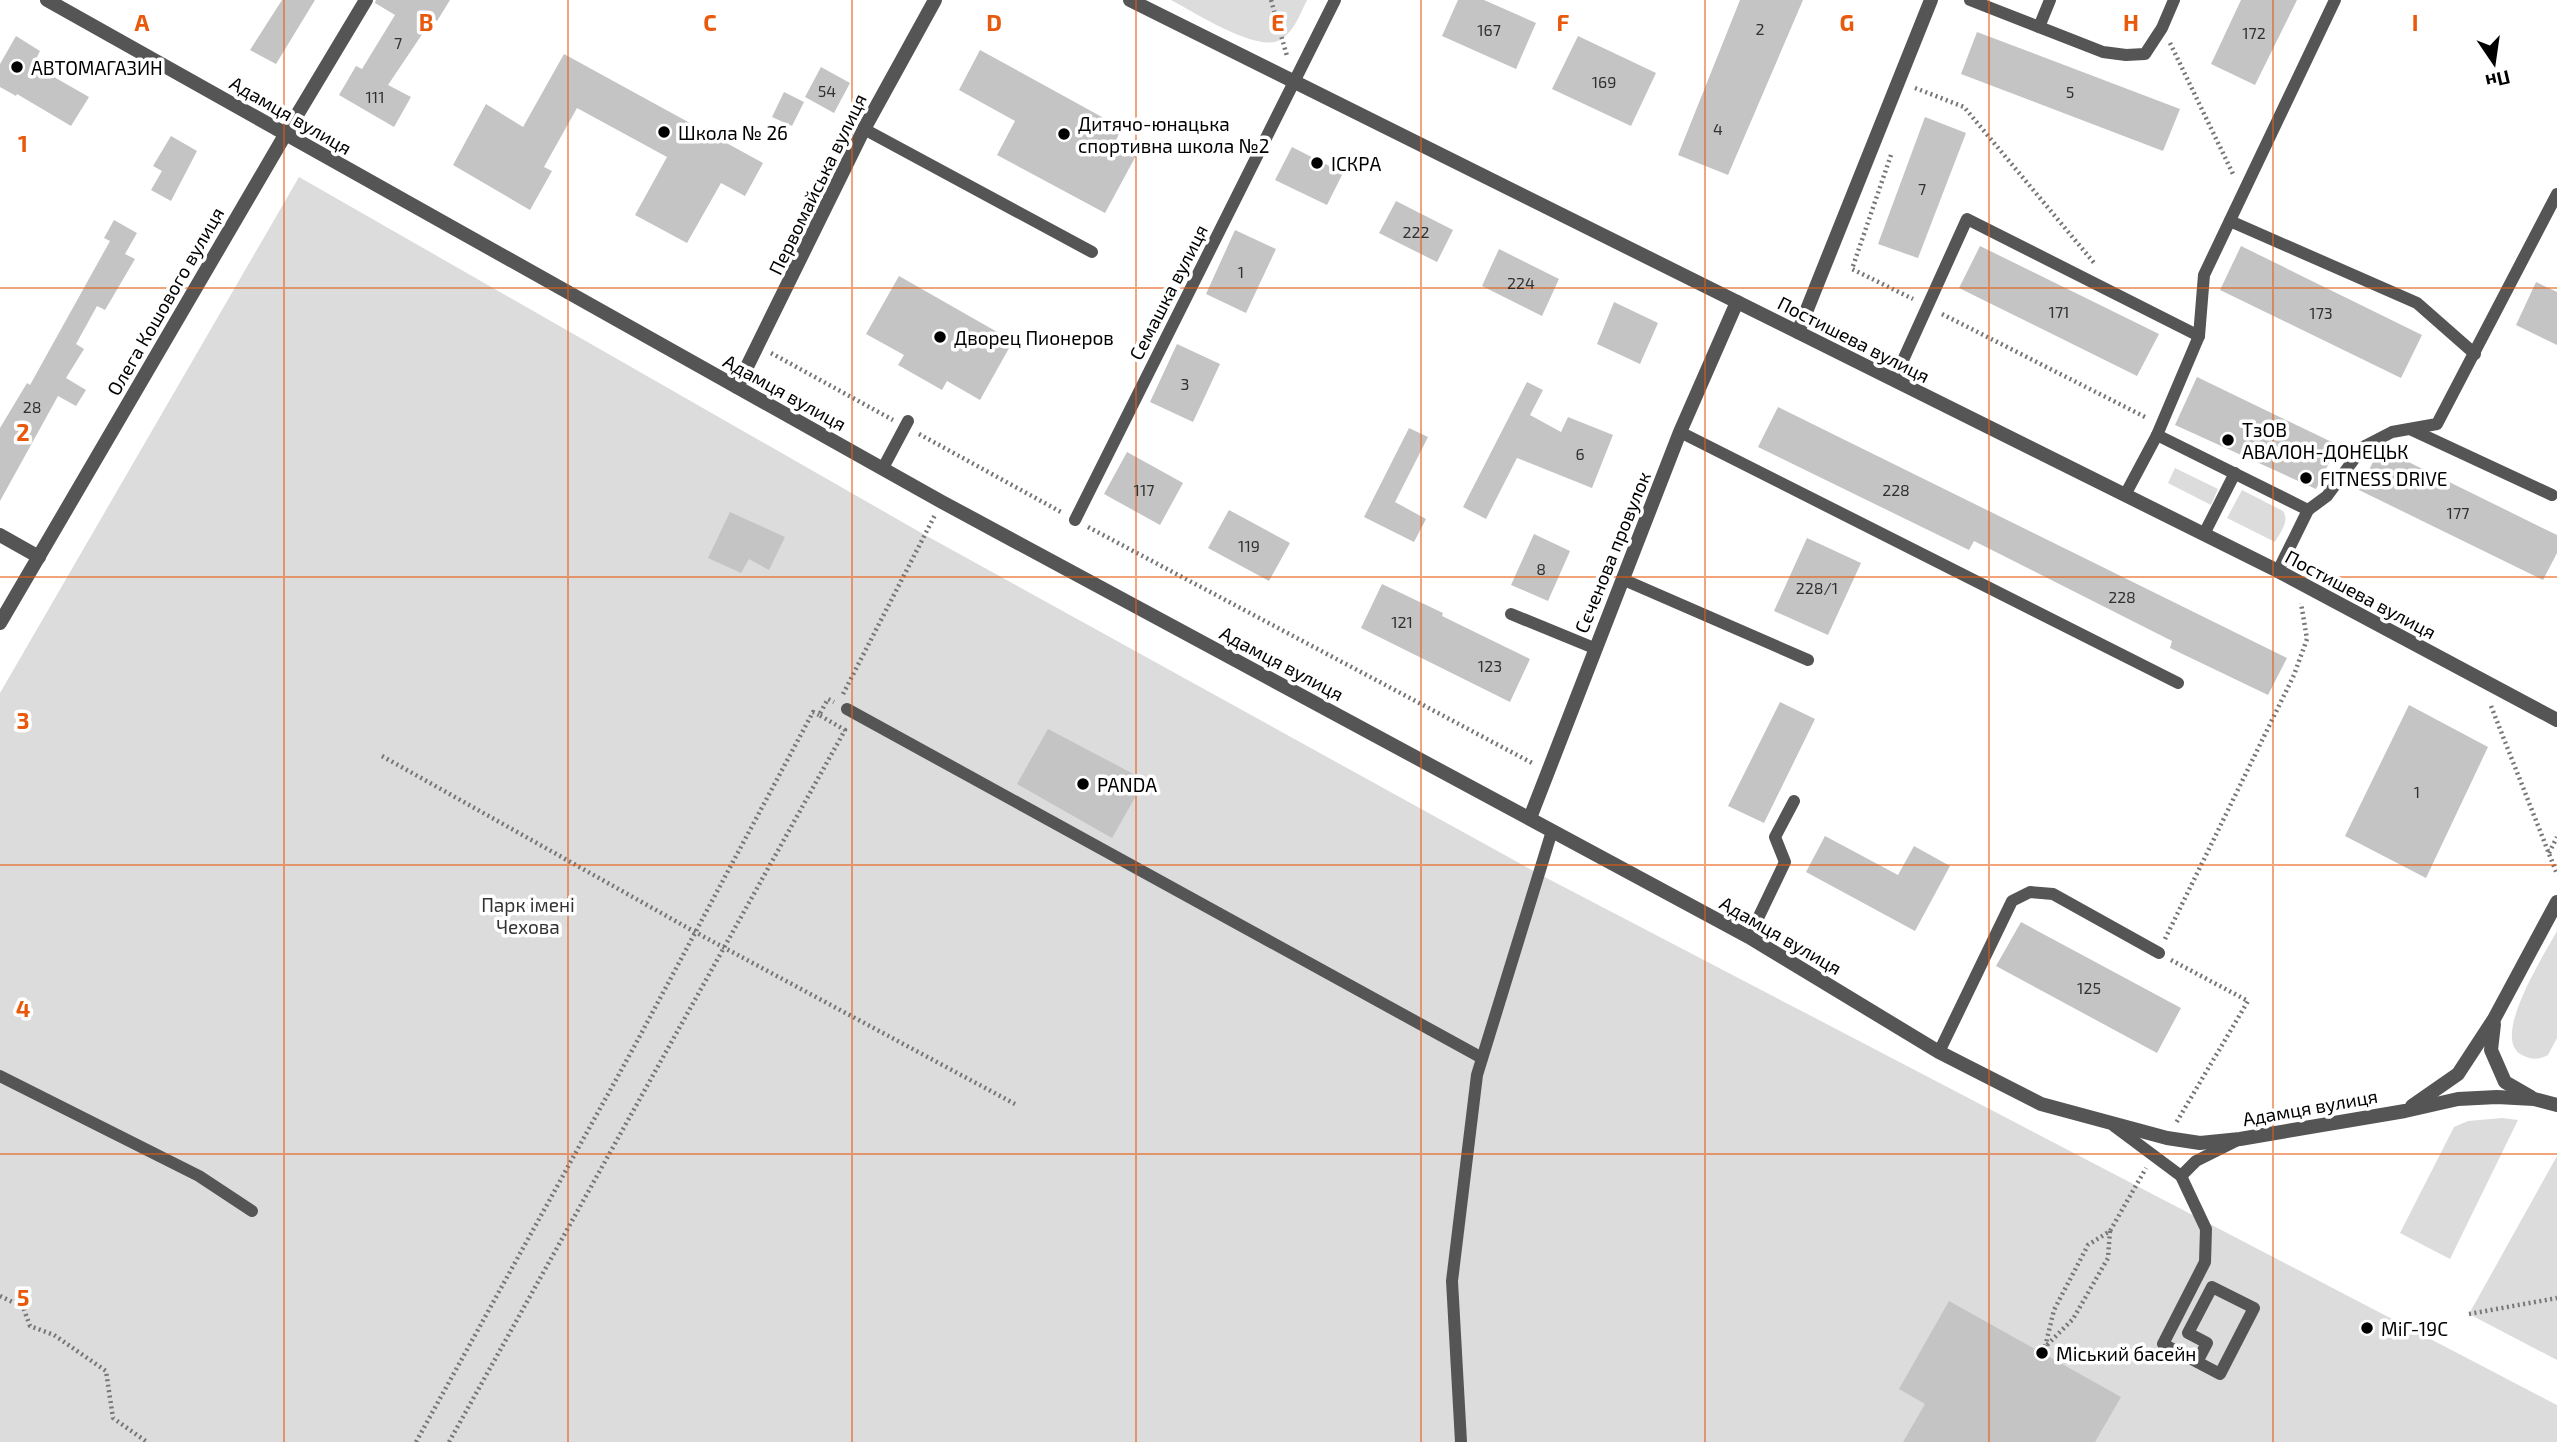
<svg xmlns="http://www.w3.org/2000/svg" width="2557" height="1442" font-family="'Exo 2',sans-serif">
<style>
.green{fill:#dcdcdc}
.building{fill:#c4c4c4}
.lines{fill:none;stroke-linecap:round;stroke-linejoin:round}
.path{stroke:#777;stroke-width:4.5;stroke-dasharray:2 3.5;stroke-linecap:butt}
.service{stroke:#555;stroke-width:12}
.minor{stroke:#555;stroke-width:14}
.tertiary{stroke:#555;stroke-width:14}
.grid{fill:none;stroke:#e8590c;stroke-width:2;stroke-opacity:0.55}
.poi-dot{fill:#000;stroke:#fff;stroke-width:2.5}
.labels{text-anchor:middle;dominant-baseline:central;stroke-width:7;stroke-linejoin:round;paint-order:stroke}
.number-label{font-size:16px;fill:#313131}
.poi-label{font-size:19px;fill:#000;stroke:#fff;text-anchor:start}
.street-label{font-size:19px;fill:#000;stroke:#fff}
.park-label{font-size:19px;fill:#333;stroke:#fff}
.grid-label{font-size:23px;text-anchor:middle;font-weight:bold;fill:#e8590c;stroke:#fff;stroke-width:7;stroke-linejoin:round;paint-order:stroke}
</style>
<rect width="100%" height="100%" fill="#fff"/>
<g class="green">
<path d="M1171,0H1307C1300,14 1294,32 1280,40C1257,53 1194,12 1171,0Z"/>
<path d="M299,177L925,535L1539,874L2557,1405V1442H0V693Z"/>
<path d="M2175,468L2218,489L2211,505L2168,483Z"/>
<path d="M2242,490L2283,511C2290,521 2280,533 2275,542L2227,518Z"/>
<path d="M2557,931V1038L2548,1055C2538,1060 2532,1060 2522,1055C2489,1039 2546,952 2557,931Z"/>
<path d="M2502,1118L2518,1120L2450,1259L2400,1233L2454,1127L2468,1121Z"/>
<path d="M2557,1156V1360L2469,1314Z"/>
</g>
<g class="building">
<path d="M282,0H315L276,64L250,50Z"/>
<path d="M376,0H450L437,21L433,18L388,85L411,97L394,127L339,95L356,66L362,69L395,15L375,3Z"/>
<path d="M1458,0H1484L1536,23L1516,69L1442,36Z"/>
<path d="M1740,0H1803L1728,175L1678,155Z"/>
<path d="M2241,0H2297L2255,85L2211,64Z"/>
<path d="M1977,32L2180,109L2163,151L1961,74Z"/>
<path d="M16,36L40,51L33,65L89,97L71,126L17,94L16,96L0,87V64Z"/>
<path d="M1578,36L1656,73L1631,126L1552,89Z"/>
<path d="M980,50L1122,128L1116,140L1138,152L1105,213L997,155L1015,121L959,90Z"/>
<path d="M564,54L763,163L745,196L721,183L687,243L635,215L667,157L577,108L544,167L552,171L530,210L453,165L486,104L523,127Z"/>
<path d="M821,67L850,83L834,113L805,97Z"/>
<path d="M784,92L804,102L792,126L772,117Z"/>
<path d="M1925,117L1966,133L1918,258L1878,244Z"/>
<path d="M171,136L197,151L171,201L151,190L162,171L153,166Z"/>
<path d="M1292,147L1343,173L1327,205L1275,180Z"/>
<path d="M1396,201L1453,230L1437,262L1379,233Z"/>
<path d="M114,220L137,233L125,254L135,259L105,310L97,306L76,344L84,349L66,378L86,390L76,406L58,396L0,501V428L27,383L30,385L110,241L104,238Z"/>
<path d="M1235,230L1276,249L1246,313L1206,294Z"/>
<path d="M1980,246L2159,334L2137,376L1959,288Z"/>
<path d="M2241,246L2422,335L2401,378L2220,290Z"/>
<path d="M1499,249L1559,279L1542,316L1482,286Z"/>
<path d="M899,276L1013,341L980,400L947,381L942,390L898,365L904,355L866,334Z"/>
<path d="M2536,282L2557,292V345L2516,325Z"/>
<path d="M1614,302L1658,323L1640,364L1597,344Z"/>
<path d="M1177,344L1220,364L1193,422L1150,402Z"/>
<path d="M2197,377L2338,445L2316,489L2175,425Z"/>
<path d="M1527,382L1543,390L1530,415L1561,432L1568,417L1613,435L1592,488L1517,458L1486,519L1463,507Z"/>
<path d="M1778,407L2287,658L2268,695L2170,648L2172,641L1974,541L1969,550L1758,447Z"/>
<path d="M1409,428L1428,437L1395,502L1426,519L1414,542L1364,517Z"/>
<path d="M2380,448L2557,535V553L2543,580L2359,490Z"/>
<path d="M1127,452L1183,483L1160,525L1104,494Z"/>
<path d="M1229,510L1290,543L1269,581L1208,548Z"/>
<path d="M730,512L785,537L769,570L749,559L741,573L708,558Z"/>
<path d="M1534,534L1570,551L1548,601L1511,585Z"/>
<path d="M1807,538L1861,563L1828,635L1774,611Z"/>
<path d="M1382,584L1443,613L1442,616L1530,659L1510,702L1361,628Z"/>
<path d="M1780,702L1815,719L1764,823L1728,806Z"/>
<path d="M2409,705L2488,747L2426,878L2345,836Z"/>
<path d="M1048,729L1145,780L1112,838L1017,784Z"/>
<path d="M1825,836L1898,875L1914,846L1950,866L1915,931L1806,872Z"/>
<path d="M2021,922L2181,1008L2157,1053L1996,966Z"/>
<path d="M1949,1301L2121,1397L2095,1442H1903L1925,1404L1899,1389Z"/>
</g>
<g class="lines">
<g class="path">
<path d="M1271,0L1287,56"/>
<path d="M2170,43L2233,174"/>
<path d="M1915,88L1964,107L2095,264"/>
<path d="M1891,155L1852,269L1913,299"/>
<path d="M1942,314L2147,418"/>
<path d="M771,353L893,420"/>
<path d="M919,434L1061,512"/>
<path d="M1088,527L1534,764"/>
<path d="M843,694L935,515"/>
<path d="M2491,706L2557,874"/>
<path d="M382,756L695,932L1015,1104"/>
<path d="M2549,853L2557,837"/>
<path d="M2165,939L2294,675L2307,639L2301,603"/>
<path d="M2171,960L2248,1001L2176,1123"/>
<path d="M2110,1231L2108,1258L2073,1319L2045,1347L2054,1310L2088,1245L2110,1231L2146,1168"/>
<path d="M0,1296L23,1307L30,1326L54,1335L106,1371L113,1418L147,1442"/>
<path d="M2469,1314L2557,1298"/>
<path d="M416,1442L634,1047L813,712L819,715"/>
<path d="M449,1442L845,730L819,715L828,699L834,702"/>
</g>
<g class="service">
<path d="M1970,0L2103,52L2126,55L2145,54L2162,28L2174,0"/>
<path d="M2039,27L2050,0"/>
<path d="M864,129L1092,252"/>
<path d="M2230,221L2417,303L2475,354"/>
<path d="M1894,380L1967,219L2199,336"/>
<path d="M2410,429L2552,495"/>
<path d="M1680,432L2178,683"/>
<path d="M2157,435L2199,336L2204,275L2335,0"/>
<path d="M883,468L908,421"/>
<path d="M2125,495L2157,435L2308,510L2278,571"/>
<path d="M2308,510L2327,496L2363,447L2392,432L2437,424L2557,194"/>
<path d="M1075,520L1335,0"/>
<path d="M2204,534L2235,473"/>
<path d="M1622,579L1808,660"/>
<path d="M1511,614L1594,648"/>
<path d="M847,709L1482,1058"/>
<path d="M1749,937L1785,862L1775,837L1794,801"/>
<path d="M1939,1052L2012,901L2030,892L2053,894L2159,953"/>
<path d="M0,1076L199,1176L252,1211"/>
<path d="M2114,1126L2181,1176L2206,1229L2205,1262L2163,1344L2220,1374L2254,1308L2212,1287L2188,1333L2207,1343L2197,1362"/>
<path d="M2181,1176L2196,1161L2236,1141"/>
<path d="M1461,1442L1452,1281L1477,1075L1552,831"/>
</g>
<g class="minor">
<path d="M1130,0L2278,571L2557,720"/>
<path d="M1798,332L1931,0"/>
<path d="M737,387L864,129L935,0"/>
<path d="M0,535L39,557"/>
<path d="M0,623L285,135L366,0"/>
<path d="M1530,818L1680,432L1737,302"/>
</g>
<g class="tertiary">
<path d="M47,0L942,502L1749,937L1939,1052L2041,1104L2167,1138L2200,1143L2240,1139L2405,1111L2458,1099L2497,1097L2534,1099L2557,1105"/>
<path d="M2494,1024L2491,1050L2505,1082L2531,1097"/>
<path d="M2412,1106L2458,1074L2494,1019L2557,902"/>
</g>
</g>
<path class="grid" d="M284,0V1442M568,0V1442M852,0V1442M1136,0V1442M1421,0V1442M1705,0V1442M1989,0V1442M2273,0V1442M0,288H2557M0,577H2557M0,865H2557M0,1154H2557"/>
<g class="poi-dot">
<circle cx="17" cy="67" r="7"/>
<circle cx="664" cy="132" r="7"/>
<circle cx="1064" cy="134" r="7"/>
<circle cx="1317" cy="163" r="7"/>
<circle cx="940" cy="337" r="7"/>
<circle cx="2228" cy="440" r="7"/>
<circle cx="2306" cy="478" r="7"/>
<circle cx="1083" cy="784" r="7"/>
<circle cx="2367" cy="1328" r="7"/>
<circle cx="2042" cy="1353" r="7"/>
</g>
<g class="labels">
<g class="number-label">
<text x="1760" y="28">2</text>
<text x="1489" y="29">167</text>
<text x="2254" y="32">172</text>
<text x="398" y="42">7</text>
<text x="1604" y="81">169</text>
<text x="827" y="90">54</text>
<text x="2070" y="91">5</text>
<text x="375" y="96">111</text>
<text x="1718" y="128">4</text>
<text x="1922" y="188">7</text>
<text x="1416" y="231">222</text>
<text x="1241" y="271">1</text>
<text x="1521" y="282">224</text>
<text x="2059" y="311">171</text>
<text x="2321" y="312">173</text>
<text x="1185" y="383">3</text>
<text x="32" y="406">28</text>
<text x="1580" y="453">6</text>
<text x="1144" y="489">117</text>
<text x="1896" y="489">228</text>
<text x="2458" y="512">177</text>
<text x="1249" y="545">119</text>
<text x="1541" y="568">8</text>
<text x="1817" y="587">228/1</text>
<text x="2122" y="596">228</text>
<text x="1402" y="621">121</text>
<text x="1490" y="665">123</text>
<text x="2417" y="791">1</text>
<text x="2089" y="987">125</text>
</g>
<g class="poi-label">
<text x="31" y="67">АВТОМАГАЗИН</text>
<text x="1078" y="123">Дитячо-юнацька<tspan x="1078" dy="22">спортивна школа №2</tspan></text>
<text x="678" y="132">Школа № 26</text>
<text x="1331" y="163">ІСКРА</text>
<text x="954" y="337">Дворец Пионеров</text>
<text x="2242" y="429">ТзОВ<tspan x="2242" dy="22">АВАЛОН-ДОНЕЦЬК</tspan></text>
<text x="2320" y="478">FITNESS DRIVE</text>
<text x="1097" y="784">PANDA</text>
<text x="2381" y="1328">МіГ-19С</text>
<text x="2056" y="1353">Міський басейн</text>
</g>
<g class="street-label">
<text transform="translate(291 115) rotate(30)">Адамця вулиця</text>
<text transform="translate(817 184) rotate(-64)">Первомайська вулиця</text>
<text transform="translate(1168 292) rotate(-63)">Семашка вулиця</text>
<text transform="translate(165 301) rotate(-60)">Олега Кошового вулиця</text>
<text transform="translate(1854 339) rotate(27)">Постишева вулиця</text>
<text transform="translate(785 392) rotate(29)">Адамця вулиця</text>
<text transform="translate(1612 552) rotate(-68)">Сєченова провулок</text>
<text transform="translate(2361 594) rotate(28)">Постишева вулиця</text>
<text transform="translate(1282 663) rotate(28)">Адамця вулиця</text>
<text transform="translate(1781 935) rotate(30)">Адамця вулиця</text>
<text transform="translate(2310 1107) rotate(-10)">Адамця вулиця</text>
</g>
<g class="park-label">
<text x="528" y="904">Парк імені<tspan x="528" dy="22">Чехова</tspan></text>
</g>
</g>
<g class="grid-label">
<text x="142" y="31">A</text>
<text x="426" y="31">B</text>
<text x="710" y="31">C</text>
<text x="994" y="31">D</text>
<text x="1278" y="31">E</text>
<text x="1563" y="31">F</text>
<text x="1847" y="31">G</text>
<text x="2131" y="31">H</text>
<text x="2415" y="31">I</text>
<text x="23" y="152">1</text>
<text x="23" y="441">2</text>
<text x="23" y="729">3</text>
<text x="23" y="1017">4</text>
<text x="23" y="1306">5</text>
</g>
<g transform="translate(2494 63) rotate(167)" stroke="#ffffff" stroke-width="5" paint-order="stroke">
<path d="M0-5L12 26L0 18L-12 26Z" fill="#000000"/>
<text y="-10" font-size="19" font-weight="bold" text-anchor="middle" fill="#000000">Пн</text>
</g>
</svg>
